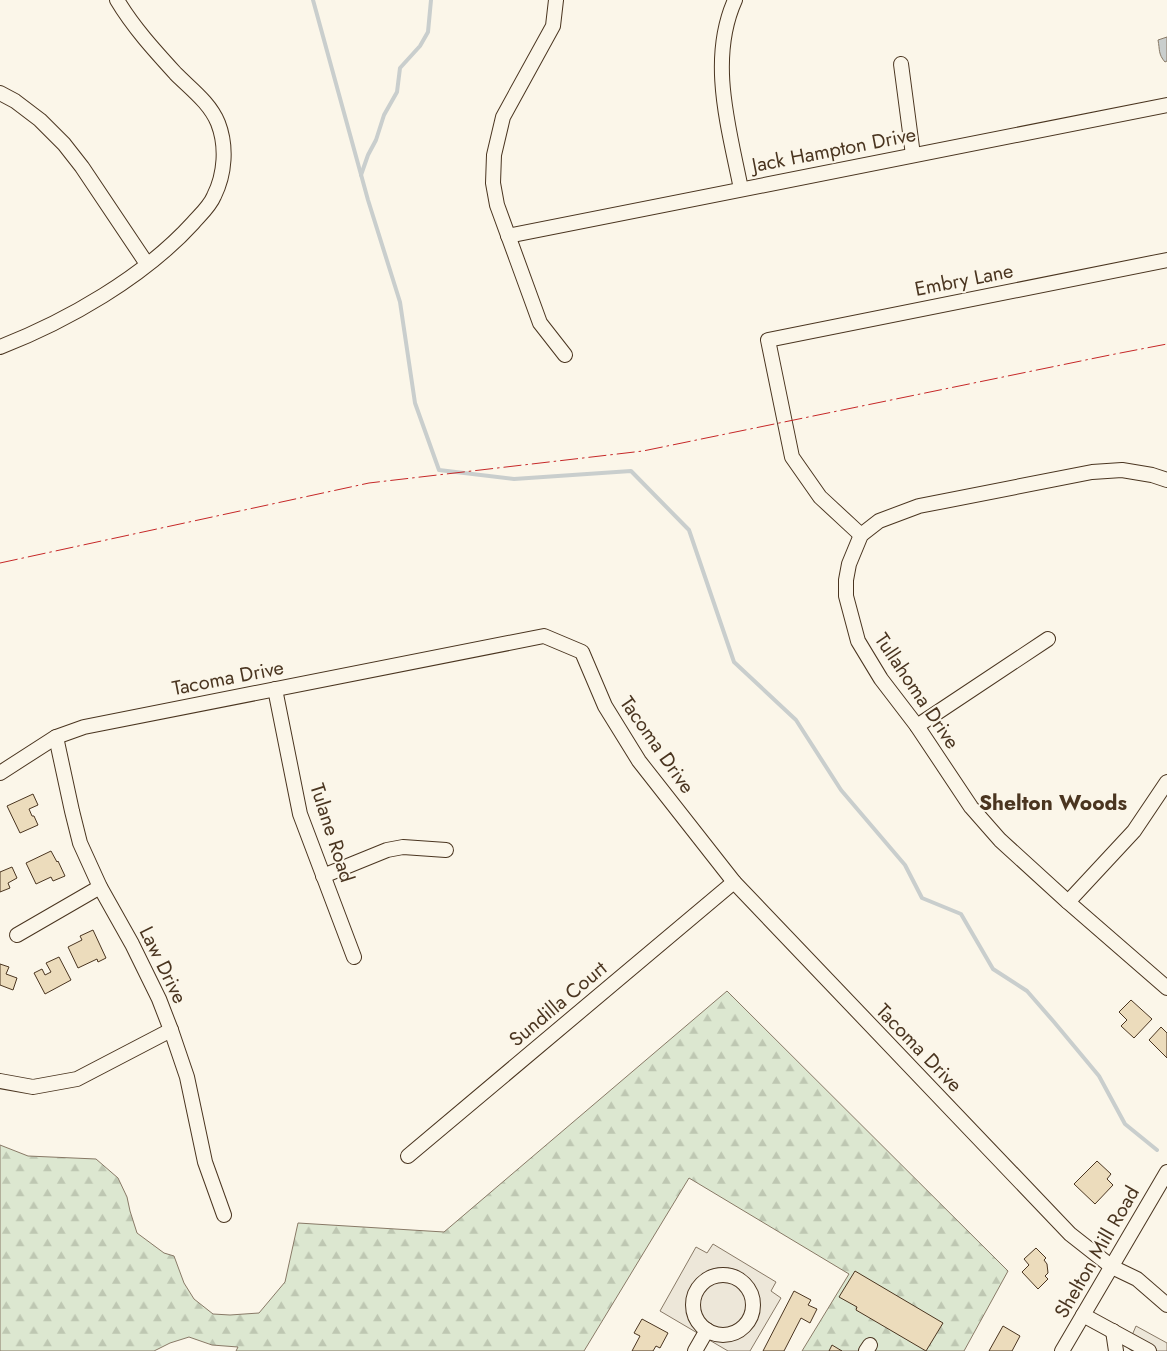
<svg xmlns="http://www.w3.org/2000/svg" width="1167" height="1351" font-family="Jost,sans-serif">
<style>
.forest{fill:url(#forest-firs);stroke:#887966}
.parking{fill:#ede7d9;stroke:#887966}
.water{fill:#c9cecd;stroke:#887966}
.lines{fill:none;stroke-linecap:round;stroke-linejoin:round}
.stream{stroke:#c9cecd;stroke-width:4}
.building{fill:#ecdcbc;stroke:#4a3520}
.minor-casing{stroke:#4a3520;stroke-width:16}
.minor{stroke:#fbf6e9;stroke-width:14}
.power{stroke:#c62828;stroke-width:1;stroke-dasharray:18 4 2.5 4;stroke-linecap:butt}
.labels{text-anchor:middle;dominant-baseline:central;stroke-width:4;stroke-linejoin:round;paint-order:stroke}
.street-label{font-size:20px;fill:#4a3520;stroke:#fbf6e9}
.neighbourhood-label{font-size:21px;font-weight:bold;fill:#4a3520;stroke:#fbf6e9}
</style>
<defs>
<pattern id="forest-firs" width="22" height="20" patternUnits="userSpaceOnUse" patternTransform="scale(1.25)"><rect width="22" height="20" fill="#dce7d0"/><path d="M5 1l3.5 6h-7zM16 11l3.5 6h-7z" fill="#bec7b2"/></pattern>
</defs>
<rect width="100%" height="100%" fill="#fbf6e9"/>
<path class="forest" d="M727,991L1008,1271L964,1351H802L849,1274L689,1178L584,1351H236L238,1347L212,1345L189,1337L170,1343L154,1351H0V1145L28,1156L96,1159L118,1178L127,1197L130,1211L137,1233L164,1253L174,1256L184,1283L194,1299L213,1314L230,1315L259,1313L285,1282L298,1223L444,1232Z"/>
<g class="parking">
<path d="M713,1244L776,1282L771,1291L781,1298L750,1351H728L660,1311L696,1247L707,1253Z"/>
<path d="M1136,1326L1167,1343V1351H1132L1127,1347Z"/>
</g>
<path class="water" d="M1167,37V61L1165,62C1158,54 1160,50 1158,40Z"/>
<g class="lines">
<g class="stream">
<path d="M313,0L368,200L400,302L415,403L439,470L514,479L631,471L689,530L734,662L796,720L841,790L905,865L922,898L961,914L993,969L1027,991L1054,1022L1099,1076L1125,1124L1157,1150"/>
<path d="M361,175L368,155L376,140L384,115L397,92L400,68L420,46L428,32L431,0"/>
</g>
</g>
<g class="building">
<path d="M33,794L38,805L29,809L32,816H34L38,825L20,833L7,806Z"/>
<path d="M51,851L57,862L58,861L65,876L53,881L51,877L36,884L26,863Z"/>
<path d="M12,867L17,878L8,883L10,888L0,892V872Z"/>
<path d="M93,930L106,958L98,962L97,959L78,968L68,947L82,940L80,936Z"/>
<path d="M59,957L71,980L45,994L34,973L42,969L45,975L51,972L46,963Z"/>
<path d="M0,964L9,967L6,974L17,978L13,990L0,985Z"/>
<path d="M1131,1000L1152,1019L1134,1038L1121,1026L1127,1020L1119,1012Z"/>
<path d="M1161,1027L1167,1033V1058L1149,1040Z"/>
<path d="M1097,1161L1111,1174L1107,1179L1113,1185L1095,1204L1074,1184Z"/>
<path d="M1036,1248L1046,1258L1044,1260L1047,1264L1048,1273L1045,1276L1048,1279L1038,1289L1022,1272L1029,1265L1024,1259Z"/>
<path d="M855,1271L943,1323L926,1351L868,1317L856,1310L857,1307L839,1297Z"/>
<path d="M794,1291L811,1300L808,1305L817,1309L810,1323L801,1318L784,1351H763Z"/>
<path d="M642,1319L668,1333L660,1348L656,1346L653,1351H632L640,1336L634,1333Z"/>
<path d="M1003,1326L1020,1336L1012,1351H989Z"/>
<path d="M832,1345L842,1351H829Z"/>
</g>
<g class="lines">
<g class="minor-casing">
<g id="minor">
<path d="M556,0L553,26L503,117L494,155L493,183L497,205L540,323L565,355"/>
<path d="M735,0C708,60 729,128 741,189"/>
<path d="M901,64L913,155"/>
<path d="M0,93L15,101L40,120L64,144L82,167L147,264"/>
<path d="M508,236L1167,105"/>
<path d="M0,347C67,321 144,277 193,223C200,215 210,206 214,196C225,174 227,146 218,123C210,103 191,89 176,74C155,51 133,27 117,0"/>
<path d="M1167,480L1152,475L1122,470L1092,472L919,506L879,521L861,535L849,564L846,580V596L858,641L881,679L917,726L971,807L1000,840L1068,902L1167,988"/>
<path d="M861,535L820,497L792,457L768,340L1167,260"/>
<path d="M275,689L300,814L354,957"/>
<path d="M917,726L1048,639"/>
<path d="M56,737L72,811L80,843L100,887L132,944L159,999L171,1030L187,1077L205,1162L224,1215"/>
<path d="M0,773L56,737L84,727L544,636L582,652L605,706L639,761L734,882L1070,1234L1112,1267L1137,1279L1167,1305"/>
<path d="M323,876L387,850L403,847L446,850"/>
<path d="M1068,902L1134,831L1167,782"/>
<path d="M17,935L100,887"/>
<path d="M0,1081L33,1087L77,1079L171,1030"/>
<path d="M408,1156L734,882"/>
<circle cx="723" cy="1305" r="30"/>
<path d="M1083,1315L1149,1351"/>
<path d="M1113,1331L1116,1351"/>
<path d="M695,1351L707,1330"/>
<path d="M866,1351L870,1345"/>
<path d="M1062,1351L1167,1172"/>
</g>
</g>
<use href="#minor" class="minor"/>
<path class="power" d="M0,563L369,483L643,451L1110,355L1167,344"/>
</g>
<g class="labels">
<g class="street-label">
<text transform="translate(834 150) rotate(-11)">Jack Hampton Drive</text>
<text transform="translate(964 280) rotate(-11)">Embry Lane</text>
<text transform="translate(228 678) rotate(-11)">Tacoma Drive</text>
<text transform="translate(917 691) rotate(56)">Tullahoma Drive</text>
<text transform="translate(657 745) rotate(55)">Tacoma Drive</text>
<text transform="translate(332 833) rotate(72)">Tulane Road</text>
<text transform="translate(163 965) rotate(64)">Law Drive</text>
<text transform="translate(558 1004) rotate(-40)">Sundilla Court</text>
<text transform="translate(919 1048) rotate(46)">Tacoma Drive</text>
<text transform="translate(1097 1252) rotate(-60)">Shelton Mill Road</text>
</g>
<g class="neighbourhood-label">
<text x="1053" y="803">Shelton Woods</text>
</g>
</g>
</svg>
